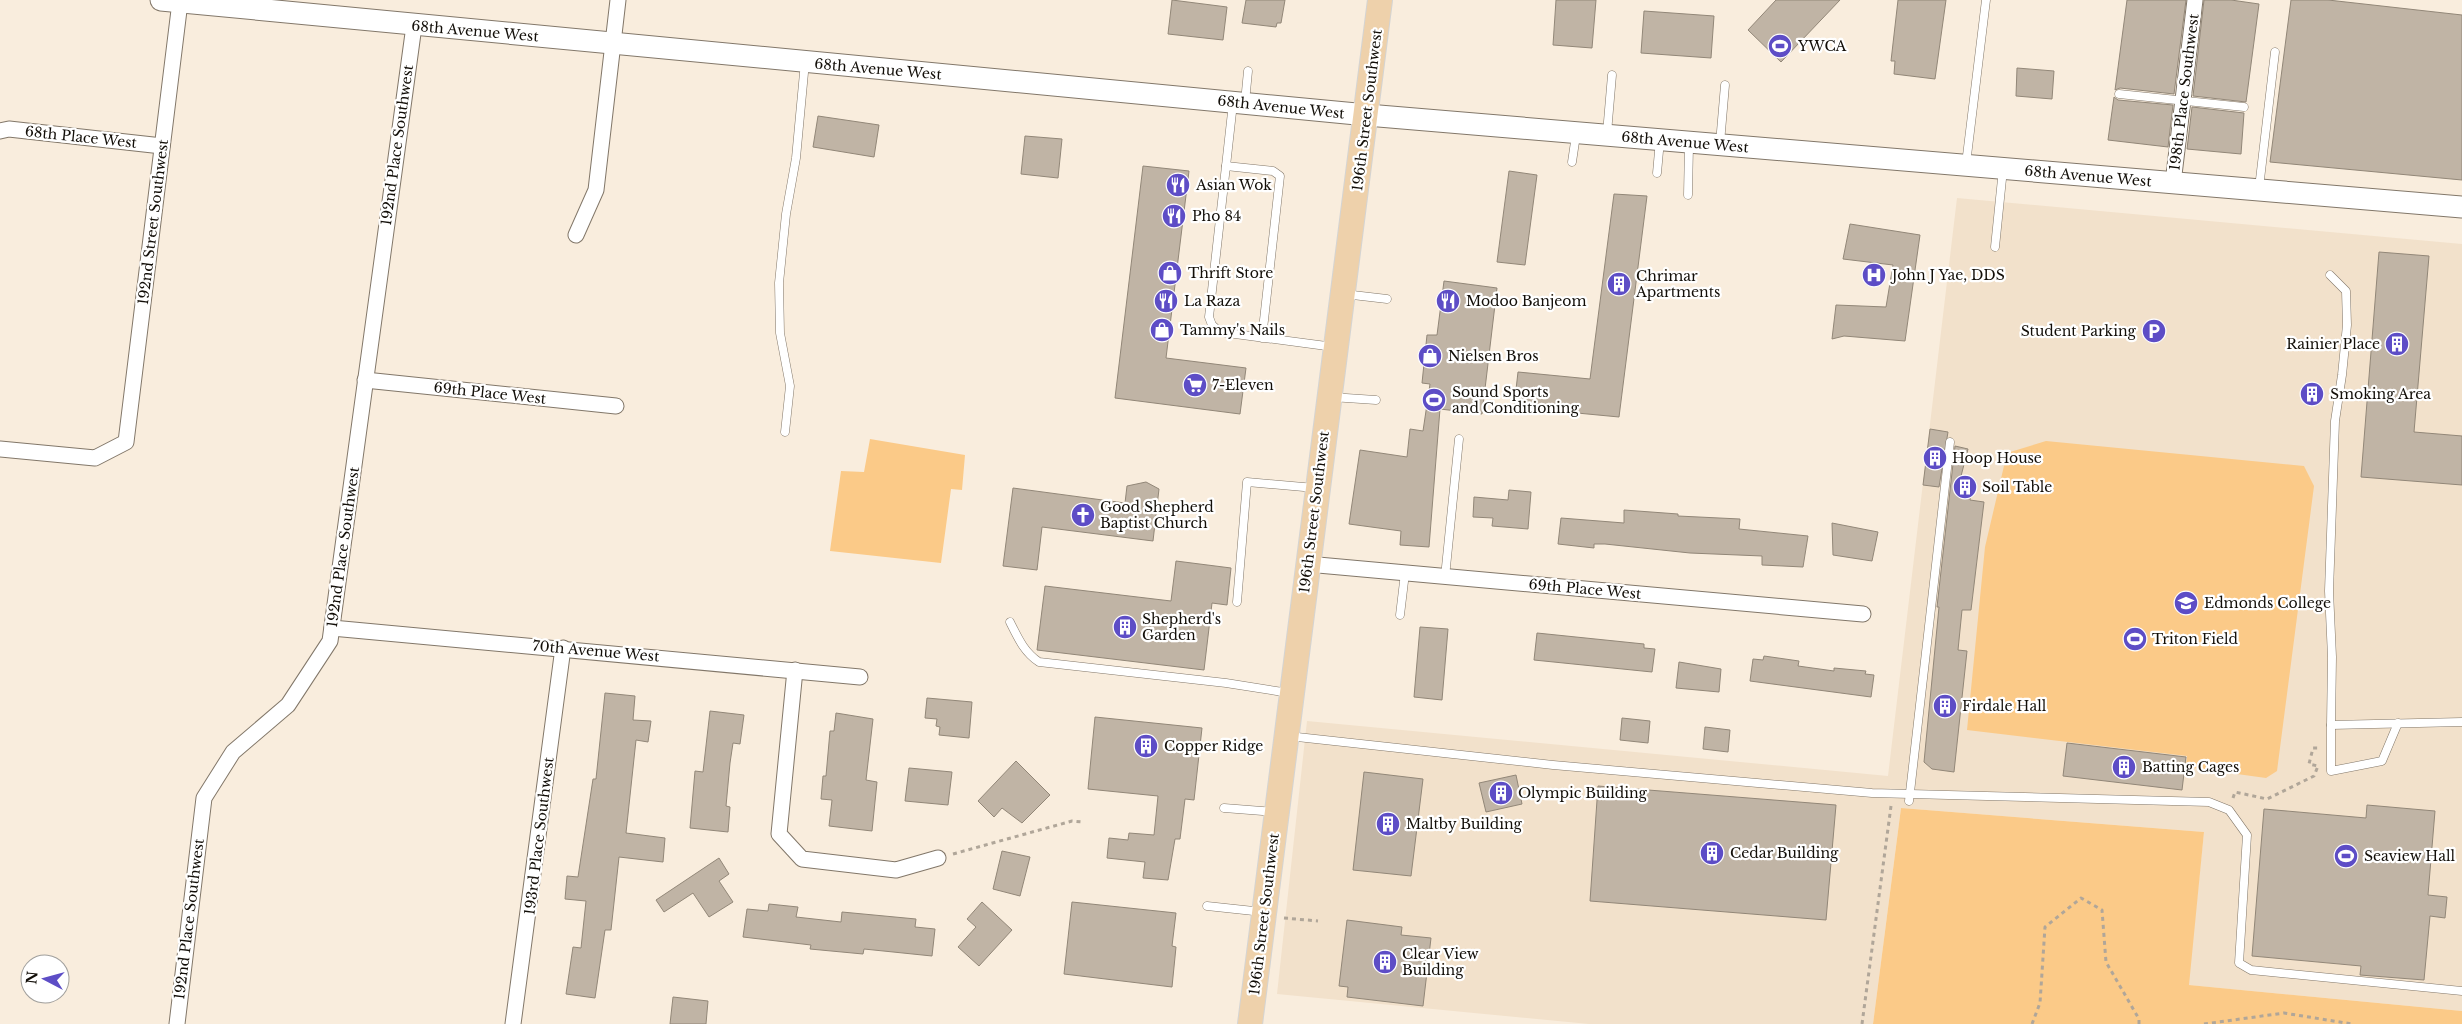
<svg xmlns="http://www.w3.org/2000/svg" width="2462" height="1024" font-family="'Libre Baskerville',serif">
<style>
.built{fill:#f2e1cb}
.green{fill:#fbca88}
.building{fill:#c0b4a5;stroke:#928778}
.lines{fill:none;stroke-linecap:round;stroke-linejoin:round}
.lane-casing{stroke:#827769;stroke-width:9}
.street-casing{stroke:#827769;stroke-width:17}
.secondary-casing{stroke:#827769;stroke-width:23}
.primary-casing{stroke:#d4d4d3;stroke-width:26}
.path{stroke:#b0a699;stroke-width:3;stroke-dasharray:4 4;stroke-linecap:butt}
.lane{stroke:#fff;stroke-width:8}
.street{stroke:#fff;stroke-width:15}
.secondary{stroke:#fff;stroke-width:21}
.primary{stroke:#eed1ab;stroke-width:24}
.labels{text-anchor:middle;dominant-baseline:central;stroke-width:4.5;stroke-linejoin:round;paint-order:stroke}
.street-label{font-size:14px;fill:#120e08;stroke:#fff}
.poi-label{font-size:14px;fill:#120e08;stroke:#fff;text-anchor:start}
</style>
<rect width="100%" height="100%" fill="#f9eddd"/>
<path class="built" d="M1957,198L2462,244V1011L2188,985L2204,832L1901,808L1873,1024H1589L1277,994L1307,721L1888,776Z"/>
<g class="green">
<path d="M870,439L965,455L962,490L951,489L941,563L830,551L841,471L864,472Z"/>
<path d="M2046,441L2304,466L2314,486L2277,771L2266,778L2186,767L2187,756L1967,730L1985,547L2007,453Z"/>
<path d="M1901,808L2204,832L2189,985L2462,1011V1024H1873Z"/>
</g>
<g class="building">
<path d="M1172,0L1227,7L1223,40L1168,34Z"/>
<path d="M1246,0H1285L1281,23H1277L1276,27L1242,23Z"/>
<path d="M1556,0H1596L1592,48L1553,45Z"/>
<path d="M1776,0H1840L1781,62L1748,30Z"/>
<path d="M1898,0H1946L1935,79L1894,74L1895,61H1891Z"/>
<path d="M2127,0H2186L2174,94L2120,88L2115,90Z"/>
<path d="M2204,0H2231L2259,4L2246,102L2193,96Z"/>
<path d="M2291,0H2328L2462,15V180L2270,162Z"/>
<path d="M1644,11L1714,16L1711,58L1641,53Z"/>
<path d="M2017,68L2054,71L2052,99L2016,96Z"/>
<path d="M2114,97L2118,100L2173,105L2168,147L2108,140Z"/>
<path d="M2192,107L2244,113L2241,154L2187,149Z"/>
<path d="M818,116L879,125L874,157L813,147Z"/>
<path d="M1025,136L1062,139L1058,178L1021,174Z"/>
<path d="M1143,166L1189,171L1166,358L1246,368L1240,414L1115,398Z"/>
<path d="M1509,171L1537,175L1525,265L1497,262Z"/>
<path d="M1614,194L1647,196L1619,417L1514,407L1518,372L1590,379Z"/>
<path d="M1850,224L1920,235L1905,341L1844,336L1832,339L1836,305L1886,307L1893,265L1843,259Z"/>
<path d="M2379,252L2429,256L2414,432L2462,436V485L2361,477Z"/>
<path d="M1444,281L1497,288L1482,414L1440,409L1429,547L1400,545L1401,531L1349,524L1360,450L1407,457L1410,429L1423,431L1430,384L1422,383L1427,335H1437Z"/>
<path d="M1930,429L1948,432L1939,487L1923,485Z"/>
<path d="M1955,446L1968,449L1960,480L1972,482L1970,500L1984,502L1971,610H1962L1958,650L1967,651L1954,772L1932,769L1924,762L1939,607H1937Z"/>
<path d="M1146,482L1159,489L1153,541L1042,527L1037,570L1003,566L1013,488L1125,503L1127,486Z"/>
<path d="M1509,490L1531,492L1528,529L1492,526L1493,518L1473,517L1474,497L1508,500Z"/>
<path d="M1624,510L1678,514V516L1740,519L1739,529L1808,536L1803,567L1762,565V556L1690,553L1605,544H1594V548L1558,544L1561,518L1624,523Z"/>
<path d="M1832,523L1878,532L1872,561L1833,555Z"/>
<path d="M1176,561L1231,568L1227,605L1212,603L1204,670L1037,650L1045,586L1171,601Z"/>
<path d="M1420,627L1448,629L1442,700L1414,697Z"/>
<path d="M1537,633L1644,644V648L1655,649L1652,672L1534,660Z"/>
<path d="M1764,656L1799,661L1798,666L1834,671V668L1866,671L1865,674L1874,675L1871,697L1750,681L1753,659L1763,660Z"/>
<path d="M1679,662L1721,669L1719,692L1676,688Z"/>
<path d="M605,693L635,696L633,720L651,721L648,742L636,740L626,833L665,838L663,862L619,857L611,930H605L595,998L566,994L573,947L581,948L586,901L565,899L567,876L578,877L593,779H596Z"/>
<path d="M927,698L972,702L969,738L939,735L940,727L936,726L937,719L925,718Z"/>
<path d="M710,711L744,715L740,744L733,743L730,763L726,806L730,807L728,832L690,828L695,771L703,772Z"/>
<path d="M836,713L873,719L866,780L877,782L872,831L829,826L832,800L821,799L823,776H826L830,731H834Z"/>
<path d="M1095,717L1202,728L1194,800L1185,799L1180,839H1175L1168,880L1143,878L1145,862L1107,858L1109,838L1128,840L1129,833L1154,835L1158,796L1088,789Z"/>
<path d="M1622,718L1650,721L1648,743L1620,740Z"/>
<path d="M1705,727L1730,730L1728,752L1703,749Z"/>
<path d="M2067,743L2186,757L2182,790L2063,776Z"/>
<path d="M1016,761L1050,795L1022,823L1002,808L994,817L978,801Z"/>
<path d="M909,768L952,772L948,805L905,801Z"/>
<path d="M1364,772L1423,779L1411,876L1353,870Z"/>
<path d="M1516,775L1522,804L1486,812L1479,783Z"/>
<path d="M1598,786L1836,805L1826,920L1590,901Z"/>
<path d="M2367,805L2435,811L2428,895L2447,897L2445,918L2430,916L2424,980L2360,975L2361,966L2252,956L2264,809L2366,818Z"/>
<path d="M1002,851L1030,857L1020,896L993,889Z"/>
<path d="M719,858L729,874L719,881L733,902L709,917L693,893L664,912L656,900Z"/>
<path d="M982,902L1012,930L979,966L958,947L976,927L967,919Z"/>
<path d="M1072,902L1176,913L1172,946L1176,947L1172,987L1064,974Z"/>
<path d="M769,904L798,907L796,917L841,922L842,912L916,919L915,927L935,929L932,956L864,949L863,954L810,949L811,945L743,937L747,909L768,911Z"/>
<path d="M1347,920L1402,927L1401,935L1431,938L1423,1006L1347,997L1348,987L1339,986Z"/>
<path d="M673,997L708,1001L706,1024H670Z"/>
</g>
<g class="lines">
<g class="lane-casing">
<g id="lane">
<path d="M2119,94L2244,107"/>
<path d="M1245,102L1248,71"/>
<path d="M1607,133L1612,75"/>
<path d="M1720,143L1725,85"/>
<path d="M1572,162L1576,135"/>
<path d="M1966,164L1986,0"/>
<path d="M1226,166L1233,103"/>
<path d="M1657,173L1660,140"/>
<path d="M2259,188L2275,52"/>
<path d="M1688,195L1689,145"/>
<path d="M1995,247L2003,169"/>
<path d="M2330,275L2346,291L2347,325L2342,375L2335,421L2329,591L2332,657L2331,725L2462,722"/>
<path d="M1344,294L1387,299"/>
<path d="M1262,338L1280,176L1273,171L1226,166L1209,317L1212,325L1220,332L1334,347"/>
<path d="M1331,397L1376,400"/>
<path d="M785,432L790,386L780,333L779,283L786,214L796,158L805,62"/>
<path d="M1445,577L1459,439"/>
<path d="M1237,602L1247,482L1315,488"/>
<path d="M1400,615L1405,573"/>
<path d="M1010,622C1018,638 1024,652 1039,662L1226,683L1289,693"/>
<path d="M2331,725V771L2382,761L2398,723"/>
<path d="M1288,736L1553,765L1872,793L2209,802L2229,810L2247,835L2239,963L2251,970L2462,991"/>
<path d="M1909,801L1950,442"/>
<path d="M1224,808L1275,812"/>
<path d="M1207,906L1263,912"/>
</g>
</g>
<g class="street-casing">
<g id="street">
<path d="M0,131L9,129L162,146"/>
<path d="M2173,183L2195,0"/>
<path d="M576,235L596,190L618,0"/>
<path d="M365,380L616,406"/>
<path d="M0,449L95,458L126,442L180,2"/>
<path d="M1307,564L1863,614"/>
<path d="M332,628L860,677"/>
<path d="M795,670L779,834L802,859L896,870L938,858"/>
<path d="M177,1024L204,798L233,752L288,705L330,641L414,26"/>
<path d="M513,1024L563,648"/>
</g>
</g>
<g class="secondary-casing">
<path id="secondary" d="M161,0L1367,115L2462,207"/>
</g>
<g class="primary-casing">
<path id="primary" d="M1250,1024L1380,0"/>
</g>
<g class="path">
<path d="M2233,798L2235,792L2267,799L2314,776L2318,766L2309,764L2313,748H2318"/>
<path d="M953,854L1072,821L1082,822"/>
<path d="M1284,918L1318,921"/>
<path d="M1862,1024L1891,806"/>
<path d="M2032,1024L2040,1003L2045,927L2081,898L2102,910L2106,962L2139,1019V1024"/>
<path d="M2204,1024L2284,1013L2352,1024"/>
</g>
<use href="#lane" class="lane"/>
<use href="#street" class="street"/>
<use href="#secondary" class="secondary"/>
<use href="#primary" class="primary"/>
</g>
<defs>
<g id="stadium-disc" transform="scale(1.25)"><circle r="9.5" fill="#5d4dc6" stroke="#fff"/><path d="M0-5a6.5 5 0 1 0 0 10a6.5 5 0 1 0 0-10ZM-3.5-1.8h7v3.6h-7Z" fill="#fff"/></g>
<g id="restaurant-disc" transform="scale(1.25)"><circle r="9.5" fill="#5d4dc6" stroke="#fff"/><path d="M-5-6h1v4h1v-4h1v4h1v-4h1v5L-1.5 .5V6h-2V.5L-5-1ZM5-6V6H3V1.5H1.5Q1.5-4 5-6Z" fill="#fff"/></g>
<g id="shop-disc" transform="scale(1.25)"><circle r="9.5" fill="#5d4dc6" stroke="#fff"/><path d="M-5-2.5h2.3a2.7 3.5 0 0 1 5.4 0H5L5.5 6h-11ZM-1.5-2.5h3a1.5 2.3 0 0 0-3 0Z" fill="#fff"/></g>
<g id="hospital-disc" transform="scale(1.25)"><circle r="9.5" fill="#5d4dc6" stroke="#fff"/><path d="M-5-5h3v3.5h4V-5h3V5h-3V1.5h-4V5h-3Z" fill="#fff"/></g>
<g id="building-disc" transform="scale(1.25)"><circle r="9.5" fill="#5d4dc6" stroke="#fff"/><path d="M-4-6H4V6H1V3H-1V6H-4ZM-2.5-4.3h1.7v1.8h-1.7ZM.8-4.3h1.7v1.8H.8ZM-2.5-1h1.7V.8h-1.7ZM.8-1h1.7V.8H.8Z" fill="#fff"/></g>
<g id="parking-disc" transform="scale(1.25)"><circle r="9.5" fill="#5d4dc6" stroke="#fff"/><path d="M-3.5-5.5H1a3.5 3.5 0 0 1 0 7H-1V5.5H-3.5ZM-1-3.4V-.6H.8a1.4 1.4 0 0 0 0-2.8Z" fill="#fff"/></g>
<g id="supermarket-disc" transform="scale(1.25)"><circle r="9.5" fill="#5d4dc6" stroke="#fff"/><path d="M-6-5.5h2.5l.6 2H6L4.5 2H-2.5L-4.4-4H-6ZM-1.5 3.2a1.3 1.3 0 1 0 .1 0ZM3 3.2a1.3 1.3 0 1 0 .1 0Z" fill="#fff"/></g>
<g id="church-disc" transform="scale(1.25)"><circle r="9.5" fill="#5d4dc6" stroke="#fff"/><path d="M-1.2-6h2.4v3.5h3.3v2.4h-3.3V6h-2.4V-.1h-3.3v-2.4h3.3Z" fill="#fff"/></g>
<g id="university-disc" transform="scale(1.25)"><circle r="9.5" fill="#5d4dc6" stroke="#fff"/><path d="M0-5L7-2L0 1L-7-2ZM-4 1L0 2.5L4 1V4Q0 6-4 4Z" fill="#fff"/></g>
</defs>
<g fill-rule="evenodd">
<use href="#stadium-disc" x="1780" y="46"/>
<use href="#restaurant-disc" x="1178" y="185"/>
<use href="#restaurant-disc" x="1174" y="216"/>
<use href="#shop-disc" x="1170" y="273"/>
<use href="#hospital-disc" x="1874" y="275"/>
<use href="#building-disc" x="1619" y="284"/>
<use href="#restaurant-disc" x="1166" y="301"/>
<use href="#restaurant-disc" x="1448" y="301"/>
<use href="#shop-disc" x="1162" y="330"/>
<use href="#parking-disc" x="2154" y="331"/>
<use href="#building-disc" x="2397" y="344"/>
<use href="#shop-disc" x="1430" y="356"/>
<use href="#supermarket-disc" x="1195" y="385"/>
<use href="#building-disc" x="2312" y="394"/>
<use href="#stadium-disc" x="1434" y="400"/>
<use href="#building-disc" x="1935" y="458"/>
<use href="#building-disc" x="1965" y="487"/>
<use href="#church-disc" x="1083" y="515"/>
<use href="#university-disc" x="2186" y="603"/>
<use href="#building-disc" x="1125" y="627"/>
<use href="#stadium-disc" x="2135" y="639"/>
<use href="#building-disc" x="1945" y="706"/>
<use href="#building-disc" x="1146" y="746"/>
<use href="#building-disc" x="2124" y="767"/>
<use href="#building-disc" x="1501" y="793"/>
<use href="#building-disc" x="1388" y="824"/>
<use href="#building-disc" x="1712" y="853"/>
<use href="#stadium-disc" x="2346" y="856"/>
<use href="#building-disc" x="1385" y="962"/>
</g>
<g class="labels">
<g class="street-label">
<text transform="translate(475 31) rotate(5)">68th Avenue West</text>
<text transform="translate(878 69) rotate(5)">68th Avenue West</text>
<text transform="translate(2184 92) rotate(-83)">198th Place Southwest</text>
<text transform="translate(1281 107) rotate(6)">68th Avenue West</text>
<text transform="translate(1367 110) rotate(-83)">196th Street Southwest</text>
<text transform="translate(81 137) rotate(6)">68th Place West</text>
<text transform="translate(1685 142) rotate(5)">68th Avenue West</text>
<text transform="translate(397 145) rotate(-82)">192nd Place Southwest</text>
<text transform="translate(2088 176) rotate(5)">68th Avenue West</text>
<text transform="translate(153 222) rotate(-83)">192nd Street Southwest</text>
<text transform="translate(490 393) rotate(6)">69th Place West</text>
<text transform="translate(1314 512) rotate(-83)">196th Street Southwest</text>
<text transform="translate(343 547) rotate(-82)">192nd Place Southwest</text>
<text transform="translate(1585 589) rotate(5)">69th Place West</text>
<text transform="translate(596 651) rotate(5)">70th Avenue West</text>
<text transform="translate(539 836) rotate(-83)">193rd Place Southwest</text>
<text transform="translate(1264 914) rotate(-83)">196th Street Southwest</text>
<text transform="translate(189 919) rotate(-83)">192nd Place Southwest</text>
</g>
<g class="poi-label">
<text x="1798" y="46">YWCA</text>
<text x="1196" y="185">Asian Wok</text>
<text x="1192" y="216">Pho 84</text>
<text x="1188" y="273">Thrift Store</text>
<text x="1892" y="275">John J Yae, DDS</text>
<text x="1636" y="276">Chrimar<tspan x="1636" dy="16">Apartments</tspan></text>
<text x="1184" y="301">La Raza</text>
<text x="1466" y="301">Modoo Banjeom</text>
<text x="1180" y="330">Tammy's Nails</text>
<text x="2136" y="331" text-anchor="end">Student Parking</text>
<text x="2380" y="344" text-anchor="end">Rainier Place</text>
<text x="1448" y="356">Nielsen Bros</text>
<text x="1212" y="385">7-Eleven</text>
<text x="1452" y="392">Sound Sports<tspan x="1452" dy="16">and Conditioning</tspan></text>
<text x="2330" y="394">Smoking Area</text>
<text x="1952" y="458">Hoop House</text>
<text x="1982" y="487">Soil Table</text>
<text x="1100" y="507">Good Shepherd<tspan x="1100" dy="16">Baptist Church</tspan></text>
<text x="2204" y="603">Edmonds College</text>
<text x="1142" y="619">Shepherd's<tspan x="1142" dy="16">Garden</tspan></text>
<text x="2152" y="639">Triton Field</text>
<text x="1962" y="706">Firdale Hall</text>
<text x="1164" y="746">Copper Ridge</text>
<text x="2142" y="767">Batting Cages</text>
<text x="1518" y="793">Olympic Building</text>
<text x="1406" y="824">Maltby Building</text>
<text x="1730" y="853">Cedar Building</text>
<text x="2364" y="856">Seaview Hall</text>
<text x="1402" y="954">Clear View<tspan x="1402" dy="16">Building</tspan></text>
</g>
</g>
<g transform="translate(45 979) rotate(276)"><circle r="24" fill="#ffffff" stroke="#a09f9c"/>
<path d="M0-4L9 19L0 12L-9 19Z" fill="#5d4dc6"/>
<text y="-8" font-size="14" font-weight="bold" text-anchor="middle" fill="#120e08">N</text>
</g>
</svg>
